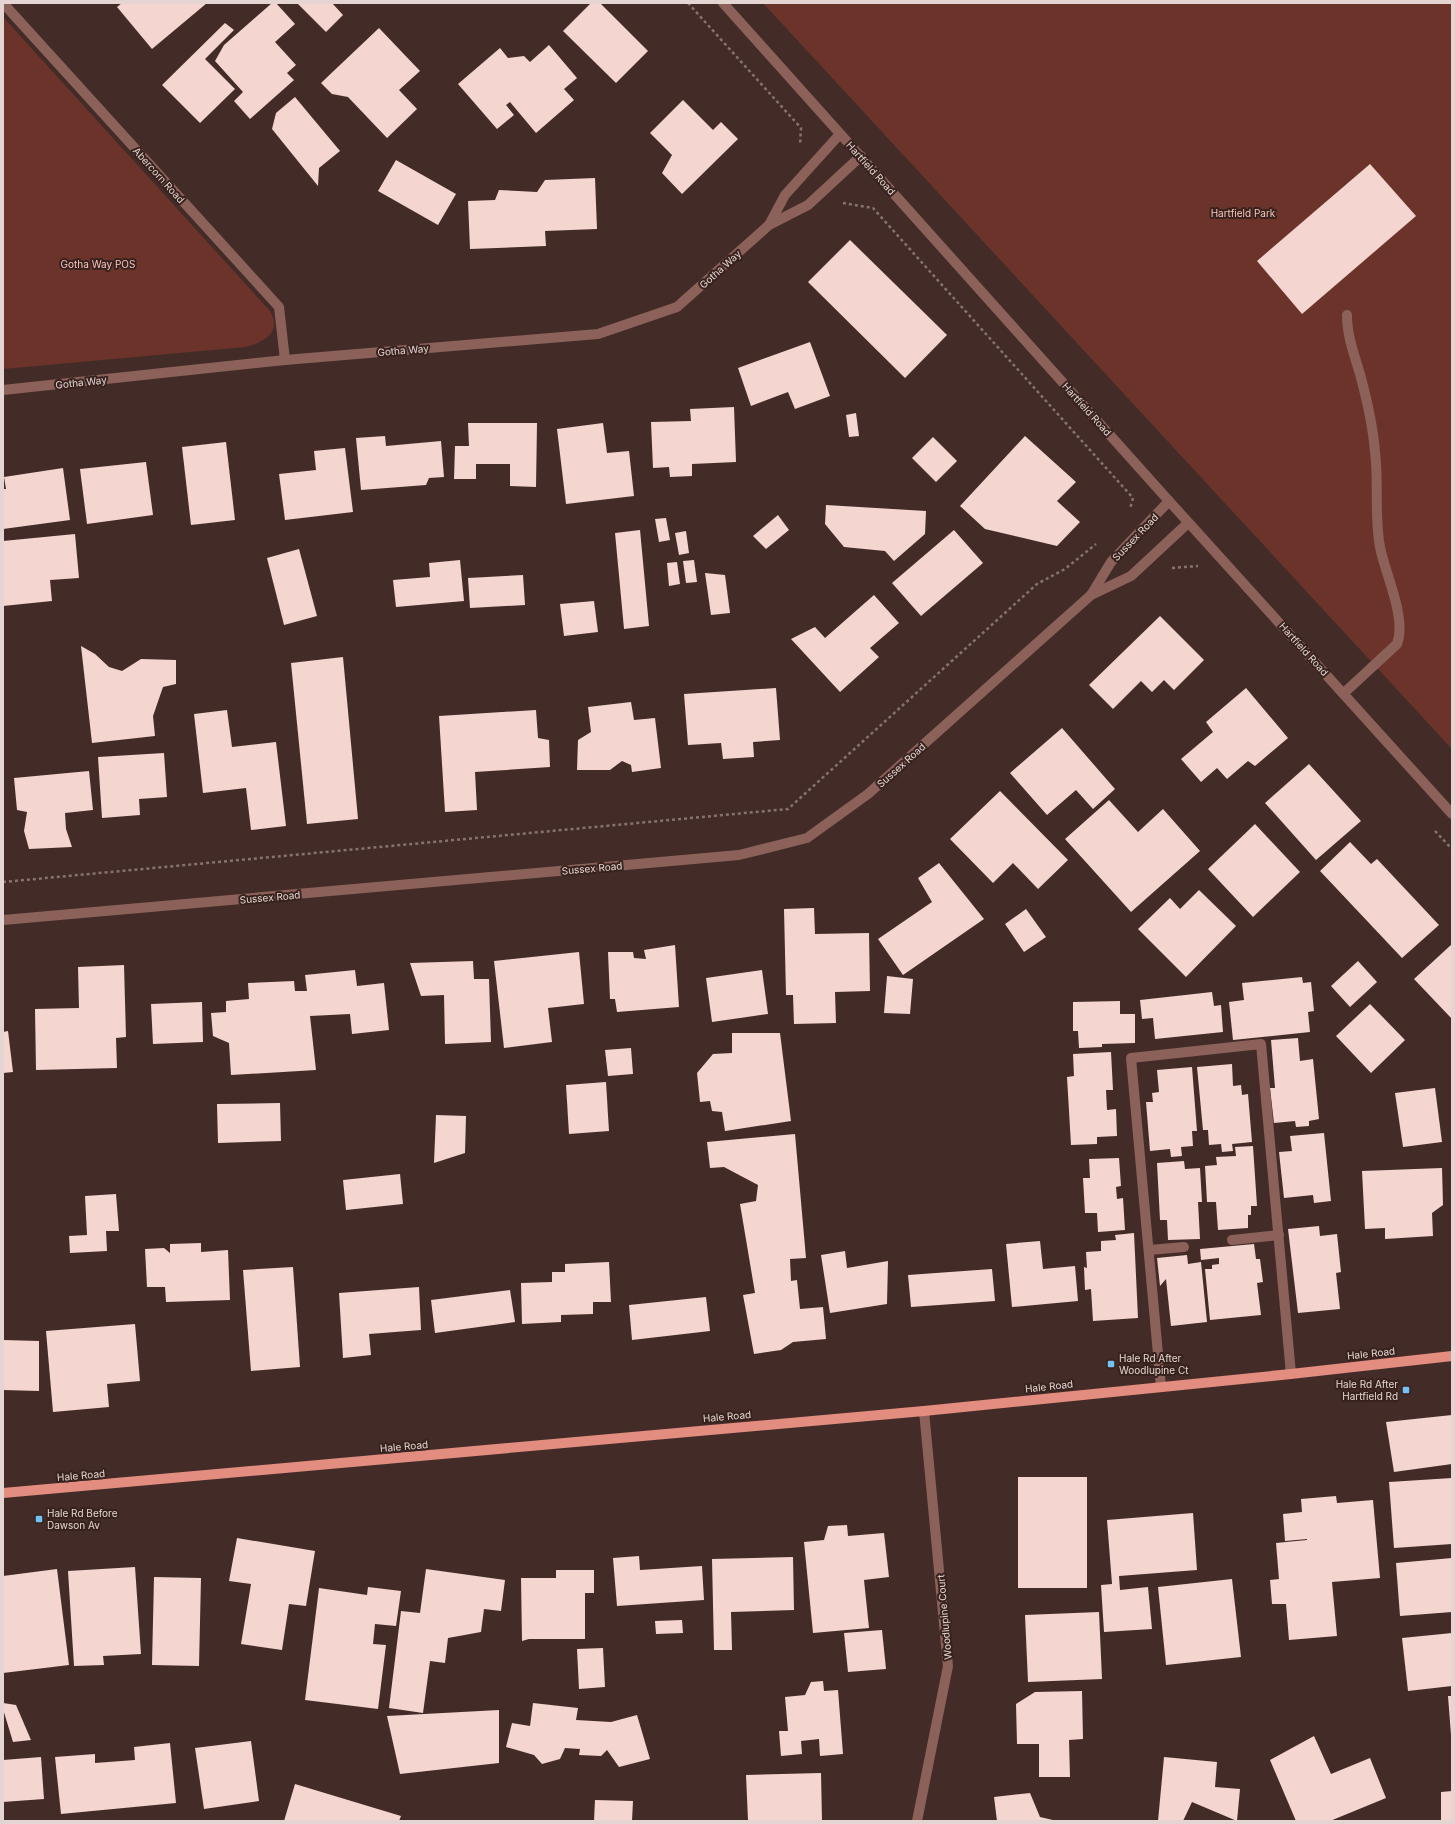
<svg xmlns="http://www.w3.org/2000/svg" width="1455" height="1824" font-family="Inter,sans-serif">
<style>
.green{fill:#6c332b}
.building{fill:#f4d5d0}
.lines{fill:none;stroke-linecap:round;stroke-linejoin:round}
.path{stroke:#86726e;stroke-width:2.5;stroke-dasharray:3 3;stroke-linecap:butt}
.minor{stroke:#8b615a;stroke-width:10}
.major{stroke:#e28d7f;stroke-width:10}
.poi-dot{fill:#73c1f5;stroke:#38221e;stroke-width:1.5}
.labels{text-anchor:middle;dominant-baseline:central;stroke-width:4;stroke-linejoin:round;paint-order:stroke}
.street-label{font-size:10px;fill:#e4d5d2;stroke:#38221e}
.park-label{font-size:10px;fill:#fac5bc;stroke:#38221e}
.poi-label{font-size:10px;fill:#e4d5d2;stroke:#38221e;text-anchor:start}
</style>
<rect width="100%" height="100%" fill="#432c28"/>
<g class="green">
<path d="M763,3H1452V749Z"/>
<path d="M3,17L270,311C283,332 263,343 245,347L3,369Z"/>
</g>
<g class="building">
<path d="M122,3H207L152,49L117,7Z"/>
<path d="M272,3H276L295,24L275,42L296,65L287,73L294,80L250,119L234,101L243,92L215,61L224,45Z"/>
<path d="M297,3H332L343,15L326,32Z"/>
<path d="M591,3H600L648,51L616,83L563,31Z"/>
<path d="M225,23L234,30L205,59L235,89L200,123L162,85Z"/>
<path d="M379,28L420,71L399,90L417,109L387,138L348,97L332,94L321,83Z"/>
<path d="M549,45L577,78L564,89L574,100L536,133L510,102L506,105L514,115L497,129L458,84L500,48L508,58L524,56L530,62Z"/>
<path d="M295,97L340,151L319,168L318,186L272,129L276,113Z"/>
<path d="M683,100L713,130L721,122L738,139L682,194L662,173L672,155L650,133Z"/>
<path d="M396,160L456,194L438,225L378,191Z"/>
<path d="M1370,164L1416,216L1302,314L1257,261Z"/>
<path d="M595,178L597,229L545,231L546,246L470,249L468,201L495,200L499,190L537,192L545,180Z"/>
<path d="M850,240L947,335L905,378L808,282Z"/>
<path d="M810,342L830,396L795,409L788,392L751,406L738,368Z"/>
<path d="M734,407L736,462L692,464V476L670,477L669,467L653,468L651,422L691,421L690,409Z"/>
<path d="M856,413L859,436L849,437L846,415Z"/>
<path d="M468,423H537L536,487L510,486V464H476V479H454L455,446H469Z"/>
<path d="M603,423L607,453L629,451L634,496L566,504L557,429Z"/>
<path d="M385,436L386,446L441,441L444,477L429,478L426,485L361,490L356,438Z"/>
<path d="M1025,436L1076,482L1057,501L1080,522L1057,546L985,529L960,506Z"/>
<path d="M933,437L957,461L936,482L912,458Z"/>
<path d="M226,442L235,520L191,525L182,447Z"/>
<path d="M345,448L353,512L285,520L279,474L316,470L314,451Z"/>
<path d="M146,462L153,515L87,524L80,469Z"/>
<path d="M63,468L70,520L3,529V489H6L4,477Z"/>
<path d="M826,505L926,511L925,534L894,561L885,551L844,547L825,524Z"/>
<path d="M778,515L789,530L766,549L753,536Z"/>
<path d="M666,518L670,540L659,542L655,519Z"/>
<path d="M640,530L649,626L624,629L615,533Z"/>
<path d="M954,530L983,563L921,616L892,583Z"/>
<path d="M686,531L689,553L679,555L675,533Z"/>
<path d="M75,534L79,578L50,580L52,601L3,606V541Z"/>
<path d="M299,549L317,616L284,625L267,558Z"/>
<path d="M460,560L464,601L396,607L393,580L430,577L429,563Z"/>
<path d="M694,560L697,582L686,583L683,561Z"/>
<path d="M677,562L680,584L669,586L667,563Z"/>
<path d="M705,573L725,575L730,613L711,615Z"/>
<path d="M523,575L525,605L470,608L468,578Z"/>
<path d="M874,595L899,623L870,648L879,657L840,692L791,639L815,627L825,638Z"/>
<path d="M594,601L598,632L564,636L560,604Z"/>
<path d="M1160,616L1204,660L1174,690L1164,680L1152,692L1141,681L1113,709L1089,685Z"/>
<path d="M81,646L95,654L109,667L122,671L141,659L176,660V684L163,687L153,716L155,736L92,743Z"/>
<path d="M343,657L358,819L307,824L291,663Z"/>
<path d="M776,688L780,740L753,742L754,757L723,759L721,743L688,745L684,694Z"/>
<path d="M1246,688L1288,738L1255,766L1248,761L1227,779L1217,768L1201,782L1181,759L1213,732L1206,722Z"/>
<path d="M631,702L634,720L655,718L661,768L632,772L631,765L622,761L610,770H577L578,740L591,732L588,707Z"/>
<path d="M227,710L232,747L276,742L286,826L251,830L246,788L203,793L194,714Z"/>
<path d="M536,710L538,738L549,740L550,767L475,772L477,810L445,812L439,716Z"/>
<path d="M1062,728L1115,789L1093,809L1076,790L1047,815L1010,773Z"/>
<path d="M164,753L167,797L139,799L140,815L102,818L98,757Z"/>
<path d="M1309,764L1361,821L1316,860L1265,803Z"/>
<path d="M89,771L93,810L65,813L66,829L72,847L29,849L24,831L27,812L17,810L14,778Z"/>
<path d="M1000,791L1068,860L1038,889L1013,863L993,883L950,839Z"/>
<path d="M1109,800L1138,832L1163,809L1200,851L1131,912L1065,839Z"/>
<path d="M1255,824L1300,872L1253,917L1208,869Z"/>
<path d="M1350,842L1371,864L1377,859L1439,925L1402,958L1320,871Z"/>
<path d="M939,863L984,919L903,975L878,939L932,902L918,878Z"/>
<path d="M1199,890L1236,926L1186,977L1138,929L1170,898L1180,909Z"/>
<path d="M814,908L815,934L869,933L870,991L835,992L836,1023L794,1024L793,995H786L784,909Z"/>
<path d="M1026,909L1046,937L1024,952L1005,924Z"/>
<path d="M1452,944V1019L1414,979Z"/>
<path d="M675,945L679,1007L617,1012L615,999H610L608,952H633L634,958L646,959L644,950Z"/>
<path d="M579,952L584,1004L548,1008L552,1042L504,1048L494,961Z"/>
<path d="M473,961L474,979H489L491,1042L445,1044L444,995L421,996L410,963Z"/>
<path d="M1358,961L1377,982L1350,1007L1331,986Z"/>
<path d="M124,965L126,1037L116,1038L117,1068L36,1070L35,1009L79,1008L78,967Z"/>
<path d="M355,970L357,986L384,983L389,1030L352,1034L350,1014L310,1016L316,1070L231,1075L229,1043L213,1036L211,1013L226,1012V1001L249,999L248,983L294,981L295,991H307L305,975Z"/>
<path d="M762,970L768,1014L712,1022L706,978Z"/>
<path d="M887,976L913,979L910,1014L884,1013Z"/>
<path d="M1302,977L1303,983L1311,982L1314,1011L1308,1012L1310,1032L1233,1040L1229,1002L1244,1000L1242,983Z"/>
<path d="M1212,992L1214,1006L1221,1005L1223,1032L1155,1039L1153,1018L1142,1019L1140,1000Z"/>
<path d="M1120,1001V1014H1135V1043L1102,1044V1047L1079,1048L1078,1031H1073V1002Z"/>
<path d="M202,1002L203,1042L153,1044L151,1004Z"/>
<path d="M1370,1004L1405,1040L1371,1073L1336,1036Z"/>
<path d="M8,1031L13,1072L3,1073V1032Z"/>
<path d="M732,1033H780L791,1121L725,1131L722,1112L712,1111L710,1101L700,1102L697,1073L713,1054L732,1053Z"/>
<path d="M1298,1038L1300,1061L1313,1059L1319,1119L1309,1121V1126L1296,1127L1295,1121L1274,1123L1270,1088H1275L1271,1040Z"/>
<path d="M631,1048L633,1074L608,1076L605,1050Z"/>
<path d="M1111,1052L1113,1090H1106L1107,1110L1116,1109L1117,1136L1097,1137V1144L1071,1145L1067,1077L1074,1076L1073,1054Z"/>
<path d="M1232,1064L1233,1086L1241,1085L1242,1095L1248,1094L1252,1142L1232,1144L1233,1151L1222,1152L1221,1144L1209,1145L1208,1130H1203L1197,1067Z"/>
<path d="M1192,1067L1197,1131H1192L1193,1146L1181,1147L1182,1156L1171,1157L1170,1149L1150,1151L1146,1102H1153L1152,1093L1159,1092L1157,1070Z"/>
<path d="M606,1082L609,1131L569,1134L566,1085Z"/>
<path d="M1435,1088L1442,1142L1403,1147L1395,1093Z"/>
<path d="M280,1103L281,1141L218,1143L217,1104Z"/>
<path d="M436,1115L466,1116L465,1153L434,1163Z"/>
<path d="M1324,1133L1331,1201L1314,1203L1313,1195L1284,1198L1279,1152L1292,1151L1290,1136Z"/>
<path d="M795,1134L806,1258L790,1259L791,1281L797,1280L800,1309L823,1307L826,1339L793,1342L781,1350L754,1354L743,1295L755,1293L740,1204L756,1201L758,1185L724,1167L710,1168L707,1142Z"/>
<path d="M1253,1146L1257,1206H1251V1215H1248V1228L1218,1230L1216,1202H1207L1205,1166L1217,1165L1216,1157L1236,1156L1235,1147Z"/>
<path d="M1119,1158L1121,1186L1116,1187L1117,1199L1123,1198L1125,1230L1098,1232L1097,1213H1085L1083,1178H1090L1089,1159Z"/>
<path d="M1184,1161L1185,1169L1200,1168L1202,1202H1198L1200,1239L1168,1240L1167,1220H1160L1157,1163Z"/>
<path d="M1442,1168L1443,1205L1432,1213L1433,1236L1385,1239V1228L1365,1229L1362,1171Z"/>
<path d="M400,1174L403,1204L346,1210L343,1180Z"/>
<path d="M116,1194L119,1231H106L107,1251L70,1253L69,1236L87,1235L85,1196Z"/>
<path d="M1319,1226L1320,1236L1337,1234L1341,1272L1336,1273L1340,1309L1298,1313L1288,1229Z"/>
<path d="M1134,1233L1138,1318L1093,1321L1091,1289L1085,1290L1084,1267L1087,1268L1086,1252L1101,1251V1241L1116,1240L1115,1235Z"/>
<path d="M1040,1241L1043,1269L1075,1266L1078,1301L1012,1307L1006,1244Z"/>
<path d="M201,1243V1252L228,1250L230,1300L166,1302L165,1287H147L145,1249L164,1248L170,1253V1244Z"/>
<path d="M1254,1244L1256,1259H1260L1263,1282L1257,1283L1261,1315L1210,1320L1205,1269H1212V1265L1219,1264V1258L1201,1260L1200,1249Z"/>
<path d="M845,1251L847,1268L888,1261L887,1304L830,1313L821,1255Z"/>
<path d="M1187,1255L1188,1264L1201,1262L1207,1322L1171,1326L1166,1279L1160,1286L1157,1258Z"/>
<path d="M609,1262L611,1302H593V1314L561,1315V1322L522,1324L521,1283L552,1282V1272H565V1264Z"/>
<path d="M293,1267L300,1367L251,1371L243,1270Z"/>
<path d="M992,1269L995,1301L911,1307L908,1275Z"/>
<path d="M419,1287L421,1330L369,1334L371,1355L343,1358L339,1293Z"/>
<path d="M510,1290L515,1322L435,1333L431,1300Z"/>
<path d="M706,1297L710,1331L632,1340L629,1305Z"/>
<path d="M135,1324L140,1381L107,1384L109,1407L53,1412L46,1331Z"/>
<path d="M3,1340L39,1341V1391L3,1390Z"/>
<path d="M1452,1415V1464L1394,1472L1386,1422Z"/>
<rect x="1018" y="1477" width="69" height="111"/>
<path d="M1452,1478V1544L1394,1548L1389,1482Z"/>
<path d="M1336,1496L1337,1503L1373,1500L1380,1578L1332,1582L1337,1636L1289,1640L1286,1604H1272L1270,1580L1279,1579L1276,1543L1307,1540V1539L1285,1541L1283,1514L1302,1512L1301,1499Z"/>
<path d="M1193,1513L1197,1570L1119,1576L1120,1590L1148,1587L1152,1629L1104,1632L1101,1585L1112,1584L1107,1520Z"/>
<path d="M847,1525L848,1536L884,1533L889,1577L864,1580L869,1628L813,1633L804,1542L824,1540L828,1526Z"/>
<path d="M237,1538L315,1551L306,1606L289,1604L282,1650L241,1644L251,1584L229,1581Z"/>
<path d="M639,1556L640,1570L702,1566L704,1600L617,1606L613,1558Z"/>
<path d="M793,1557L794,1610L731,1612L732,1650H714L712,1559Z"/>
<path d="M1452,1558V1612L1400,1616L1396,1563Z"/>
<path d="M135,1567L141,1654L103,1656L104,1665L74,1666L68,1571Z"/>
<path d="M57,1569L69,1665L3,1673V1576Z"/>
<path d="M426,1569L505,1580L501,1611L484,1609L481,1632L448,1638L445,1663L430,1661L423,1713L389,1708L401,1611L420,1613Z"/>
<path d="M556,1570H594V1593H585V1639H529L522,1641L521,1578H556Z"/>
<path d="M154,1577L201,1578L199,1666L152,1665Z"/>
<path d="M1232,1579L1241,1657L1166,1665L1158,1587Z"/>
<path d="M368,1587L401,1591L396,1626L375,1624L373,1644L386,1645L378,1709L305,1700L319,1588L367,1595Z"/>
<path d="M1099,1612L1102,1679L1028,1682L1025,1615Z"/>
<path d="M682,1620L683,1633L656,1634L655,1621Z"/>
<path d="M882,1630L886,1669L848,1672L844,1633Z"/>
<path d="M1452,1633V1686L1408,1691L1402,1638Z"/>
<path d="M603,1648L605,1687L579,1689L577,1649Z"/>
<path d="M823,1681L824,1691L838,1690L843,1754L820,1756L819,1739L801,1741L802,1754L781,1756L779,1731H788L785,1697L805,1695L811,1682Z"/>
<path d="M1082,1691L1083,1739L1069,1740L1070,1777H1039V1744H1017L1016,1704L1035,1692Z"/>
<path d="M1448,1696H1452V1735H1451Z"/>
<path d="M3,1703L16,1705L31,1740L13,1742L3,1709Z"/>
<path d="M533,1703L578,1708L576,1720L611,1722L637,1715L650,1759L619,1767L607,1750L601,1756L579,1755L580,1749L565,1748L560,1759L542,1764L534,1755L506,1747L512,1723L530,1726Z"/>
<path d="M499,1710V1763L400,1774L387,1716Z"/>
<path d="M1314,1736L1331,1774L1370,1758L1386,1798L1330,1821H1296L1270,1760Z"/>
<path d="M251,1741L259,1801L204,1809L195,1748Z"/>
<path d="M170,1743L176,1803L61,1814L55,1757L95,1754V1763L135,1760L134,1747Z"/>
<path d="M41,1757L44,1799L3,1802V1760Z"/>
<path d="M1164,1757L1217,1762L1215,1787L1240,1789L1237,1821L1192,1802L1183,1821H1158Z"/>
<path d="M821,1773L822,1821L748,1820L746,1775Z"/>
<path d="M295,1784L401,1816L399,1821H284Z"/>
<path d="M1452,1791V1821H1441V1792Z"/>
<path d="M1030,1793L1040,1817L1057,1821H997L994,1797Z"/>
<path d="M595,1800L633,1801L632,1821H594Z"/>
</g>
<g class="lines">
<g class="path">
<path d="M688,3L801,128L800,145"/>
<path d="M843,203L873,208L1133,498L1130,509"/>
<path d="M1172,568L1198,566"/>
<path d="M1435,831L1452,849"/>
<path d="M3,882L788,809L1037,584L1065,569L1096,544"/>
</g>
<g class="minor">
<path d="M3,3L279,307L285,360"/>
<path d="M723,3L1169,501L1452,814"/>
<path d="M769,225L785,195L840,134"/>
<path d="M3,390L285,360L598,334L677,307L769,225L808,205L861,156"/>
<path d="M1091,595L1111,562L1169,501"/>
<path d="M1344,693L1397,644C1407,618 1385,574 1380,547C1374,516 1379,483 1375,452C1373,426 1367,400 1360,374C1354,354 1347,336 1347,315"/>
<path d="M3,920L739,855L807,838L868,794L1091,595L1131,576L1188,523"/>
<path d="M1232,1240L1279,1235"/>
<path d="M1149,1250L1184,1247"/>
<path d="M1161,1387L1131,1058L1261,1044L1291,1374"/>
<path d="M917,1821L948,1666L924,1411"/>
</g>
<path class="major" d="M3,1493L924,1411L1291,1374L1452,1356"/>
</g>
<g class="poi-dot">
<rect x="1107" y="1360" width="8" height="8" rx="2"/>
<rect x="1402" y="1386" width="8" height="8" rx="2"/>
<rect x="35" y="1515" width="8" height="8" rx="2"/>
</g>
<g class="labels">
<g class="street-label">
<text transform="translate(871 168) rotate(48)">Hartfield Road</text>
<text transform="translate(159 175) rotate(48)">Abercorn Road</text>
<text transform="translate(720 269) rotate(-42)">Gotha Way</text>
<text transform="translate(403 350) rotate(-5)">Gotha Way</text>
<text transform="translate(81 382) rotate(-6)">Gotha Way</text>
<text transform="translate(1087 409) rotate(48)">Hartfield Road</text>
<text transform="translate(1135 537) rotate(-46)">Sussex Road</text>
<text transform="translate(1304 649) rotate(48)">Hartfield Road</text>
<text transform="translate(901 765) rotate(-42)">Sussex Road</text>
<text transform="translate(592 868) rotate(-5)">Sussex Road</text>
<text transform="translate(270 897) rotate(-5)">Sussex Road</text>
<text transform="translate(1371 1353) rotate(-6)">Hale Road</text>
<text transform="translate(1049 1386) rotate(-6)">Hale Road</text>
<text transform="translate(727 1416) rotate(-5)">Hale Road</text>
<text transform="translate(404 1446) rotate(-5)">Hale Road</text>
<text transform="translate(81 1475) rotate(-5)">Hale Road</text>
<text transform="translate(944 1617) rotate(-95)">Woodlupine Court</text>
</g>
<g class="park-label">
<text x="1243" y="213">Hartfield Park</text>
<text x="98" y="264">Gotha Way POS</text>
</g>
<g class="poi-label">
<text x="1119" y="1358">Hale Rd After<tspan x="1119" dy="12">Woodlupine Ct</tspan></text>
<text x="1398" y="1384" text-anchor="end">Hale Rd After<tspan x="1398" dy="12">Hartfield Rd</tspan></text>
<text x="47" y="1513">Hale Rd Before<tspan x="47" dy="12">Dawson Av</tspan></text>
</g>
</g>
<rect width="1455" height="1824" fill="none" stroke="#e4d5d2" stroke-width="8"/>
</svg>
